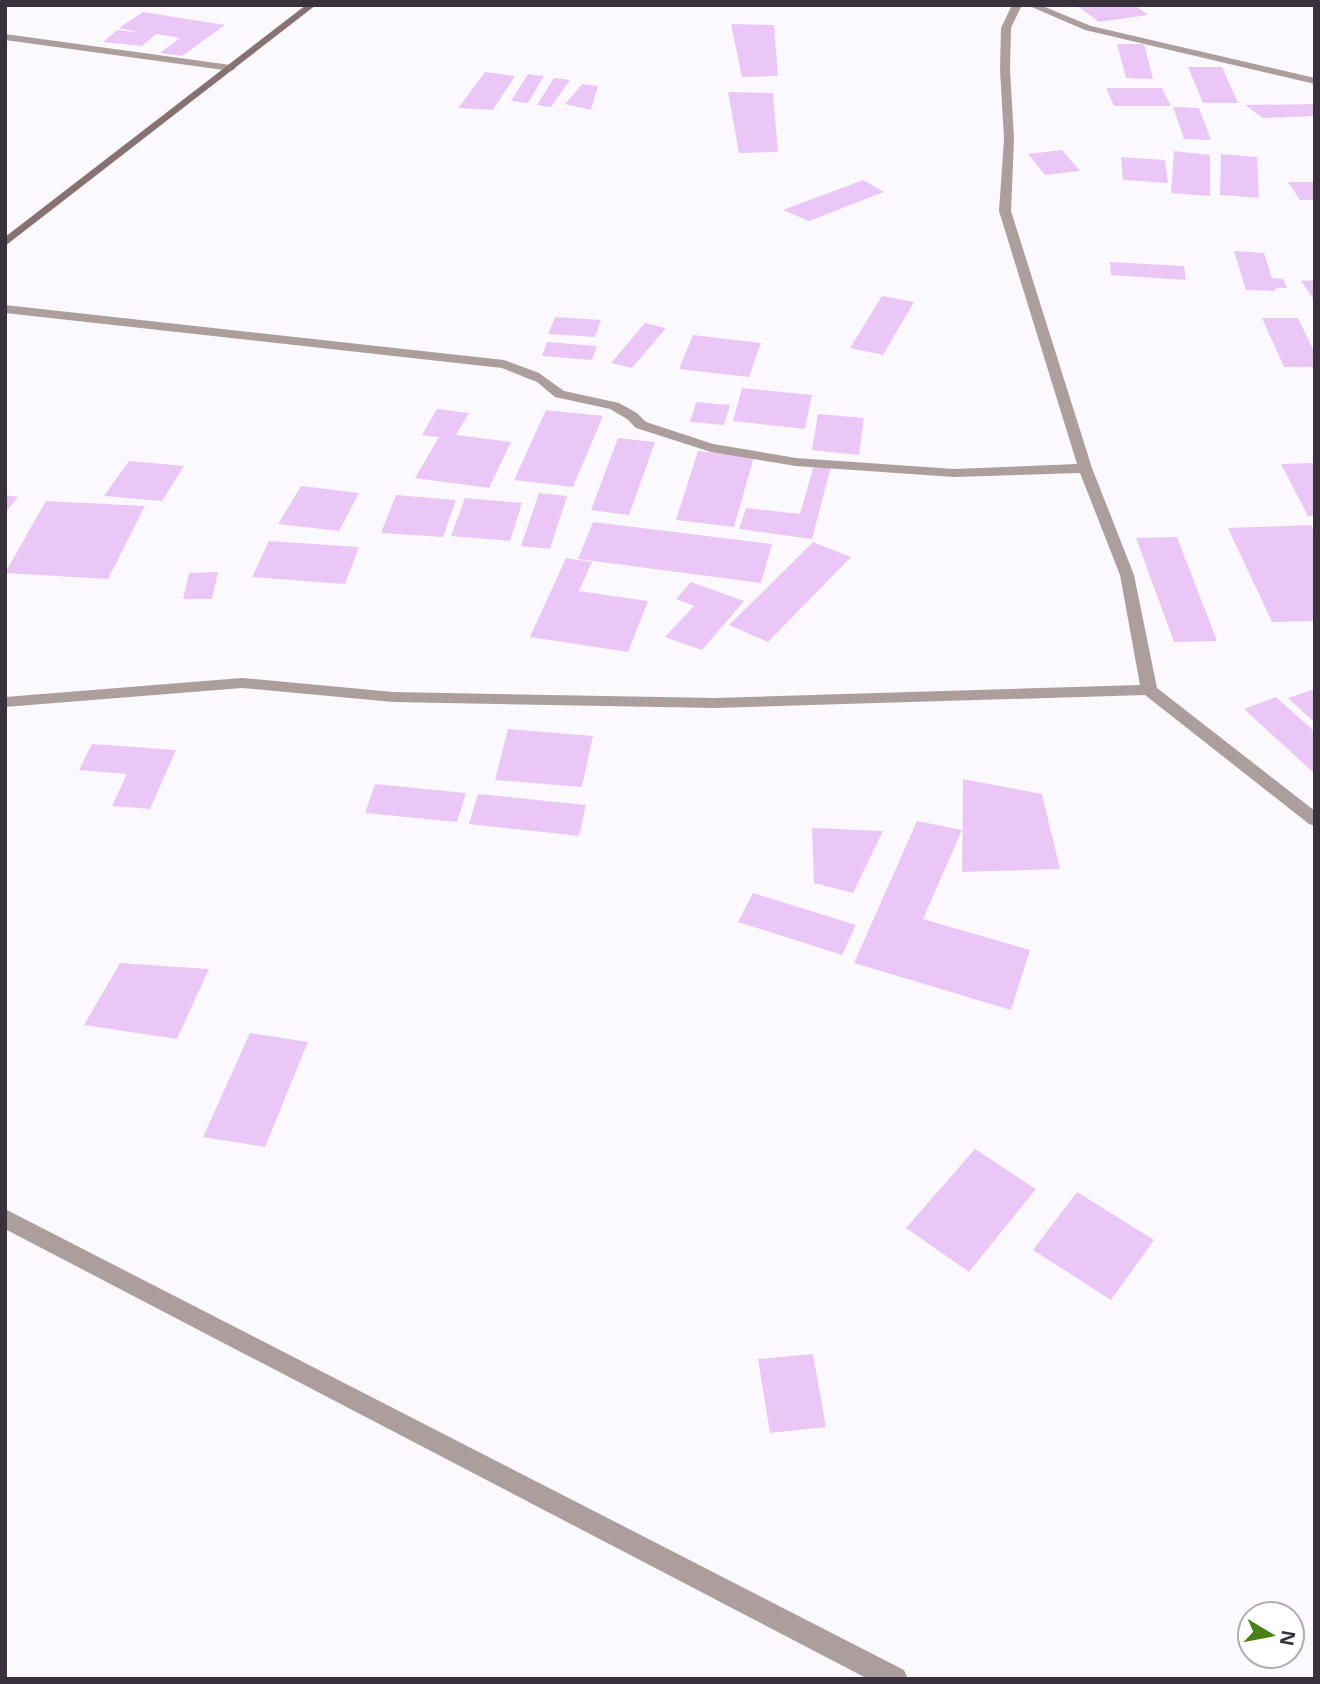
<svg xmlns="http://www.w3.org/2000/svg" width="1320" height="1684" font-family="'Open Sans',sans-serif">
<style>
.building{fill:#ebc7f8}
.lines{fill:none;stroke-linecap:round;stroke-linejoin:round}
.minor{fill:#ac9e9d;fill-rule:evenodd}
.secondary{fill:#867271;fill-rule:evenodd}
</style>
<rect width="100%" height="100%" fill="#fcf9fe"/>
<g class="building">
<path d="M1092,5H1134L1148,15L1099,22L1079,7Z"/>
<path d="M143,12L225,25L182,56L160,53L180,38L156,34L142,46L103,42L117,30L142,33L119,28Z"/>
<path d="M731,24L774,25L778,76L742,77Z"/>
<path d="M1117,44H1144L1153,79L1126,78Z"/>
<path d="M1188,67H1222L1238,103H1203Z"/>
<path d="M485,72L515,76L493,110L458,108Z"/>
<path d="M528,74L544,76L528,103L511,101Z"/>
<path d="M554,78L570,80L551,107L537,105Z"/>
<path d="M582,84L598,86L591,110L565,104Z"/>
<path d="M1106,88H1162L1171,106H1114Z"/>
<path d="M728,92L773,93L778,152L739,153Z"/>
<path d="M1315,104V116L1263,118L1245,105Z"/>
<path d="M1173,107L1199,108L1211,140L1184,139Z"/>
<path d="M1062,150L1080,171L1045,175L1028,154Z"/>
<path d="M1174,151L1210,155V196L1171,193Z"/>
<path d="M1221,154L1257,157L1259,198L1220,195Z"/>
<path d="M1121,157L1165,160L1168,183L1123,180Z"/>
<path d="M863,180L884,192L809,221L783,210Z"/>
<path d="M1288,182H1315V200H1300Z"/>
<path d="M1234,251L1264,253L1272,278L1283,279L1287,288H1275L1276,291L1246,290Z"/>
<path d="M1110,262L1184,266L1186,280L1111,275Z"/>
<path d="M1315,280V301L1301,281Z"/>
<path d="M882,296L914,302L883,355L850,348Z"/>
<path d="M555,317L601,320L595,337L548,334Z"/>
<path d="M1262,318H1298L1315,353V367H1284Z"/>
<path d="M645,323L666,328L632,368L611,363Z"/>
<path d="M693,335L761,343L749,377L679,369Z"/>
<path d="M547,342L597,346L592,360L542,356Z"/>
<path d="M742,388L812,395L805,429L733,421Z"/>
<path d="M696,402L730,405L724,425L690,422Z"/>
<path d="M437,409L469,413L456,435L511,442L489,488L415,478L439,437L422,435Z"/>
<path d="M546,410L603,416L573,487L514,480Z"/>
<path d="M818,414L864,418L859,455L812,450Z"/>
<path d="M618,438L655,442L629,515L591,510Z"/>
<path d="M698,451L754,457L734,527L676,520Z"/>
<path d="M129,461L184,466L162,501L104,496Z"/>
<path d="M1315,463V516H1308L1281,464Z"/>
<path d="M814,465L831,467L812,539L739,529L746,508L800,514Z"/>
<path d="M301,486L359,493L339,531L278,524Z"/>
<path d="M539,493L567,496L550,549L521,546Z"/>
<path d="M5,495L18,497L5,513Z"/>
<path d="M396,495L456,500L443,537L381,533Z"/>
<path d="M465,498L522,503L510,541L451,536Z"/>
<path d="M46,501L145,506L108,579L5,573Z"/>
<path d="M593,522L772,544L761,583L578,559Z"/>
<path d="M1311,525L1315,532V621L1272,622L1228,528Z"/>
<path d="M1177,537L1217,641L1174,642L1136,538Z"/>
<path d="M269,541L359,547L345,584L252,577Z"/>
<path d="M813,542L851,557L768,642L729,625Z"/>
<path d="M566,558L592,562L579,591L648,601L628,652L530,637Z"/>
<path d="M218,572L212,599H183L189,573Z"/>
<path d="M691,582L744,601L702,650L665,637L694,606L676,599Z"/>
<path d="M1315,689V723L1288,698Z"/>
<path d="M1276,697L1315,732V774L1244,709Z"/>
<path d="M508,729L593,736L582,787L495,780Z"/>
<path d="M92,744L176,750L150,809L112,806L127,774L79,770Z"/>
<path d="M963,779L1042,794L1060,869L962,872Z"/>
<path d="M375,784L466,793L457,822L365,813Z"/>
<path d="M478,794L586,805L579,836L469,824Z"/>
<path d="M917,821L962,830L923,919L1030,950L1011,1010L854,963Z"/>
<path d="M812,828L883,831L853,893L814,883Z"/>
<path d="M753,893L856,925L842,955L738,922Z"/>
<path d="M120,963L209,969L177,1039L84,1025Z"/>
<path d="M250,1033L308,1042L265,1147L203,1137Z"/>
<path d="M975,1149L1036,1189L969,1272L906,1228Z"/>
<path d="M1077,1192L1154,1240L1111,1300L1033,1250Z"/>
<path d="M813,1354L826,1427L770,1433L758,1359Z"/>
</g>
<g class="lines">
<g class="minor">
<path d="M1012,5H1022L1011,28L1010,69L1014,139L1011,211L1092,468L1134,575L1157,688L1315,811V826L1309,824L1145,695L715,708L393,702L242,688L5,707V697L242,678L393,692L715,698L1140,685L1120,575L1080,473L954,477L796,466L711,452L636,428L627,419L610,409L555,397L537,382L502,368L5,313V305L504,360L539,373L564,391L619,403L637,413L646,422L713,444L796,458L954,469L1077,464L999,211L1004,139L1000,69L1001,28Z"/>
<path d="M1027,5H1040L1091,26L1315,78V84L1085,30Z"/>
<path d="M5,34L231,65L236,68L231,71L5,40Z"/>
<path d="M5,1209L904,1670L908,1679H868L5,1229Z"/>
</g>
<path class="secondary" d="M306,5H316L5,246V237Z"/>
</g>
<rect width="1320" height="1684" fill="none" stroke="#39323c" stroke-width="14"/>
<g transform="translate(1271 1635) rotate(100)"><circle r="33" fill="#ffffff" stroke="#b0adb1" stroke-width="2"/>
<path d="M0-5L12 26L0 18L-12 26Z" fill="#4a8017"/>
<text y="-10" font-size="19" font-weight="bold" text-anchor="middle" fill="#39323c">N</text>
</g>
</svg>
